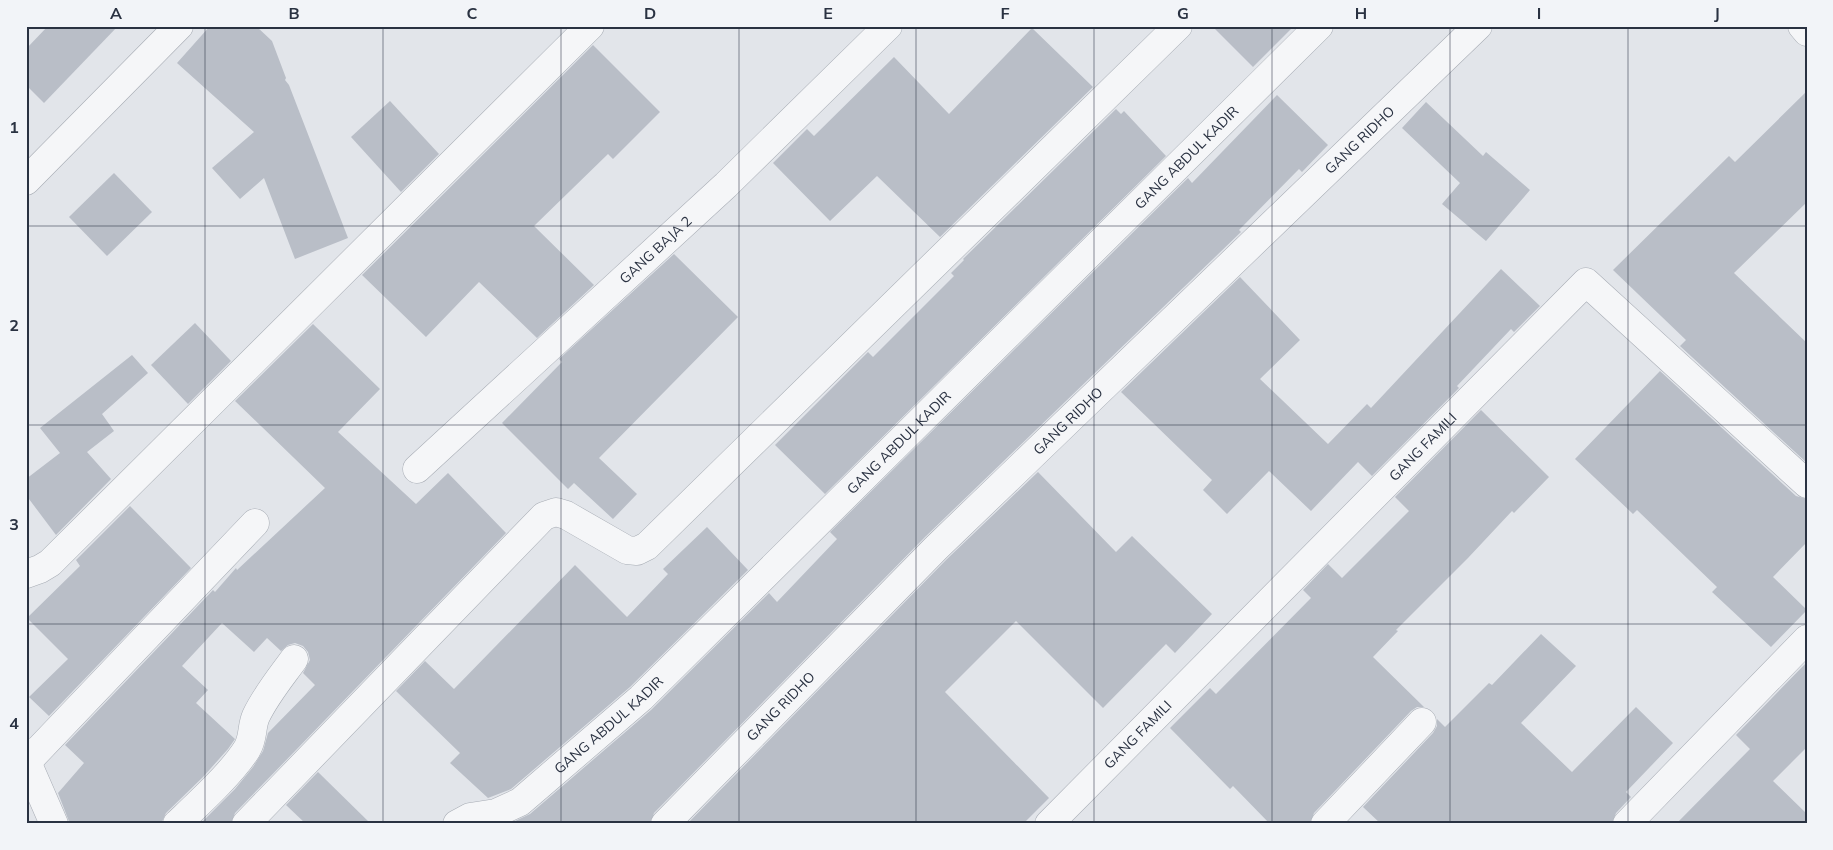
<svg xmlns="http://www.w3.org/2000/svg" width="1833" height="850" font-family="Mulish,sans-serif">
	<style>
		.building { fill: #b9bec7 }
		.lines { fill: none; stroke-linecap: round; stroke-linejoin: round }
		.minor-casing { stroke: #a7acb4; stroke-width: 29 }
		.minor { stroke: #f5f6f8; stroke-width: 28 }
		.grid { fill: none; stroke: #2a3242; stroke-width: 1; stroke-opacity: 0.55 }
		.labels { text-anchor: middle; stroke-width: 5; stroke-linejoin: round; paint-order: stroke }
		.street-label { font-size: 14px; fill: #2a3242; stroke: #f2f4f8 }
		.neatline { fill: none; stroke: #2a3242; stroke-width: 2 }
		.grid-label { font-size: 16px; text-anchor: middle; font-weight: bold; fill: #2a3242 }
	</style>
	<rect width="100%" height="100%" fill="#e2e5ea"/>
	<g class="building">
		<path d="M48 26H118L44 103 26 85V49Z"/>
		<path d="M210 26H256L272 41 286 78 285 80 289 85 348 238 295 259 264 178 240 199 212 168 254 132 177 63Z"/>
		<path d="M1212 26H1294L1253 67Z"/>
		<path d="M1032 28 1093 87 940 237 877 176 830 221 773 163 807 129 814 136 894 57 949 114Z"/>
		<path d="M593 45 660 112 613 159 608 154 534 226 594 285 537 338 479 282 426 337 362 275Z"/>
		<path d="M1807 91V202L1734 273 1807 343V463L1680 346 1686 340 1613 270 1729 156 1735 162Z"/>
		<path d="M1277 95 1328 145 1302 172 1299 169 1239 230 1241 232 925 537 654 813 650 824H514L513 822 530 814 651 710 769 593 777 602 837 539 830 532 1188 178 1192 183Z"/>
		<path d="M390 101 439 154 401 192 351 137Z"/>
		<path d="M1426 102 1483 156 1486 152 1530 190 1486 241 1442 204 1460 183 1402 128Z"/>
		<path d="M1116 109 1121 114 1124 111 1166 156 825 494 775 445 868 352 873 357 954 276 951 273 964 260 963 259Z"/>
		<path d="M114 173 152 212 107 256 69 217Z"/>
		<path d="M674 254 738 317 599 458 637 494 613 519 574 483 568 489 502 423 562 362 559 359Z"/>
		<path d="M1501 269 1540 306 1514 332 1511 329 1457 386 1459 388 1372 476 1358 462 1311 511 1269 471 1227 514 1203 490 1212 480 1121 392 1240 277 1300 340 1260 379 1328 444 1367 404 1371 408Z"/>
		<path d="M195 323 231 361 188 404 151 365Z"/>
		<path d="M313 324 380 389 338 432 416 504 448 473 506 533 235 813 231 824H200L235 789 253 767 263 751 268 733 315 685 303 673 310 660 308 652 303 646 295 643 288 645 281 651 267 638 254 652 222 623 182 666 208 690 196 703 235 739 228 749 203 777 166 813 161 824H70L58 793 84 763 65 745 213 590 215 592 236 568 237 570 325 488 235 401Z"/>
		<path d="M132 355 148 373 102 414 114 431 87 452 111 479 56 535 26 495V479L60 453 40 428Z"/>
		<path d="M1660 371 1796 496 1807 499V542L1773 577 1807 610 1771 647 1712 592 1717 587 1637 510 1633 514 1575 459Z"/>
		<path d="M1481 410 1549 477 1514 513 1512 511 1468 558 1396 630 1398 631 1373 657 1424 707H1417L1411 711 1314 813 1310 824H1270L1233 786 1230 789 1170 728 1210 688 1216 694 1311 598 1303 590 1328 564 1342 578 1409 511 1395 497Z"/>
		<path d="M1038 472 1116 552 1132 536 1212 614 1175 653 1166 644 1103 708 1016 621 945 692 1049 798 1023 824H687L947 559Z"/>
		<path d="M130 506 191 568 49 716 29 697 68 659 27 618 80 566 76 560Z"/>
		<path d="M707 527 748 570 630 687 511 789 488 798 450 763 460 753 396 691 425 661 454 689 575 565 627 617 668 574 663 569Z"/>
		<path d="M1541 634 1576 666 1521 723 1572 772 1636 707 1673 743 1626 792 1631 797 1616 813 1612 824H1381L1363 807 1433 733 1437 726V719L1445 727 1489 683 1492 685Z"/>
		<path d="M1807 662V747L1773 781 1807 814V824H1676L1750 749 1736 735Z"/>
		<path d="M318 772 371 824H306L286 805Z"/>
	</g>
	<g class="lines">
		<g class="minor-casing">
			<g id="minor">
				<path d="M1802 26 1807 32"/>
				<path d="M26 181 179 26"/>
				<path id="s1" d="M417 469 726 185 888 26"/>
				<path d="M26 574 40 569 50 563 590 26"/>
				<path d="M26 752 27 762 54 824"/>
				<path d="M27 762 255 523"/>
				<path d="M177 824C198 804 232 773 247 749 254 737 251 727 256 716 266 695 281 677 294 659"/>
				<path d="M246 824 544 516 556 512 566 515 627 550 637 551 647 546 1178 26"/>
				<path id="s2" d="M457 824 470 817 496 813 520 802 641 698 1319 26"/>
				<path id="s3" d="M665 824 936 548 1478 26"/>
				<path id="s4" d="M1049 824 1586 282 1807 484"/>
				<path d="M1325 824 1422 722"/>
				<path d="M1627 824 1807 639"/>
			</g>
		</g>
		<use href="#minor" class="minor"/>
	</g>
	<path class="grid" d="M205 26V824M383 26V824M561 26V824M739 26V824M916 26V824M1094 26V824M1272 26V824M1450 26V824M1628 26V824M26 226H1807M26 425H1807M26 624H1807"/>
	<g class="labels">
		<g class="street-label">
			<text dy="5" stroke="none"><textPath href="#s3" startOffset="975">GANG RIDHO</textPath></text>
			<text dy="5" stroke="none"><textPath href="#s2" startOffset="995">GANG ABDUL KADIR</textPath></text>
			<text dy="5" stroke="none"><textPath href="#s1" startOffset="324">GANG BAJA 2</textPath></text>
			<text dy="5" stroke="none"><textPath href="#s3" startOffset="570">GANG RIDHO</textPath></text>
			<text dy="5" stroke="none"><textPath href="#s2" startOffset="590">GANG ABDUL KADIR</textPath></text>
			<text dy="5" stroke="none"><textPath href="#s4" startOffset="531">GANG FAMILI</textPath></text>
			<text dy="5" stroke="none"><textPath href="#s3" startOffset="165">GANG RIDHO</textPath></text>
			<text dy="5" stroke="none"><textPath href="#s2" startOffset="185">GANG ABDUL KADIR</textPath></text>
			<text dy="5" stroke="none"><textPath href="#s4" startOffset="126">GANG FAMILI</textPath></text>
		</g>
	</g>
	<rect width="1833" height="850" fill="none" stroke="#f2f4f8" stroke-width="55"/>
	<rect x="28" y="28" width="1778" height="794" class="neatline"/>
	<g class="grid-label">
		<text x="116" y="19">A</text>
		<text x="294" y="19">B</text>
		<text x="472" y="19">C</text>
		<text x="650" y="19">D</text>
		<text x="828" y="19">E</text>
		<text x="1005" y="19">F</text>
		<text x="1183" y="19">G</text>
		<text x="1361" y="19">H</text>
		<text x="1539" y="19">I</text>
		<text x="1717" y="19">J</text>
		<text x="14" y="133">1</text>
		<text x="14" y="331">2</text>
		<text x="14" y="530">3</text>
		<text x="14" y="729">4</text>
	</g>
</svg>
